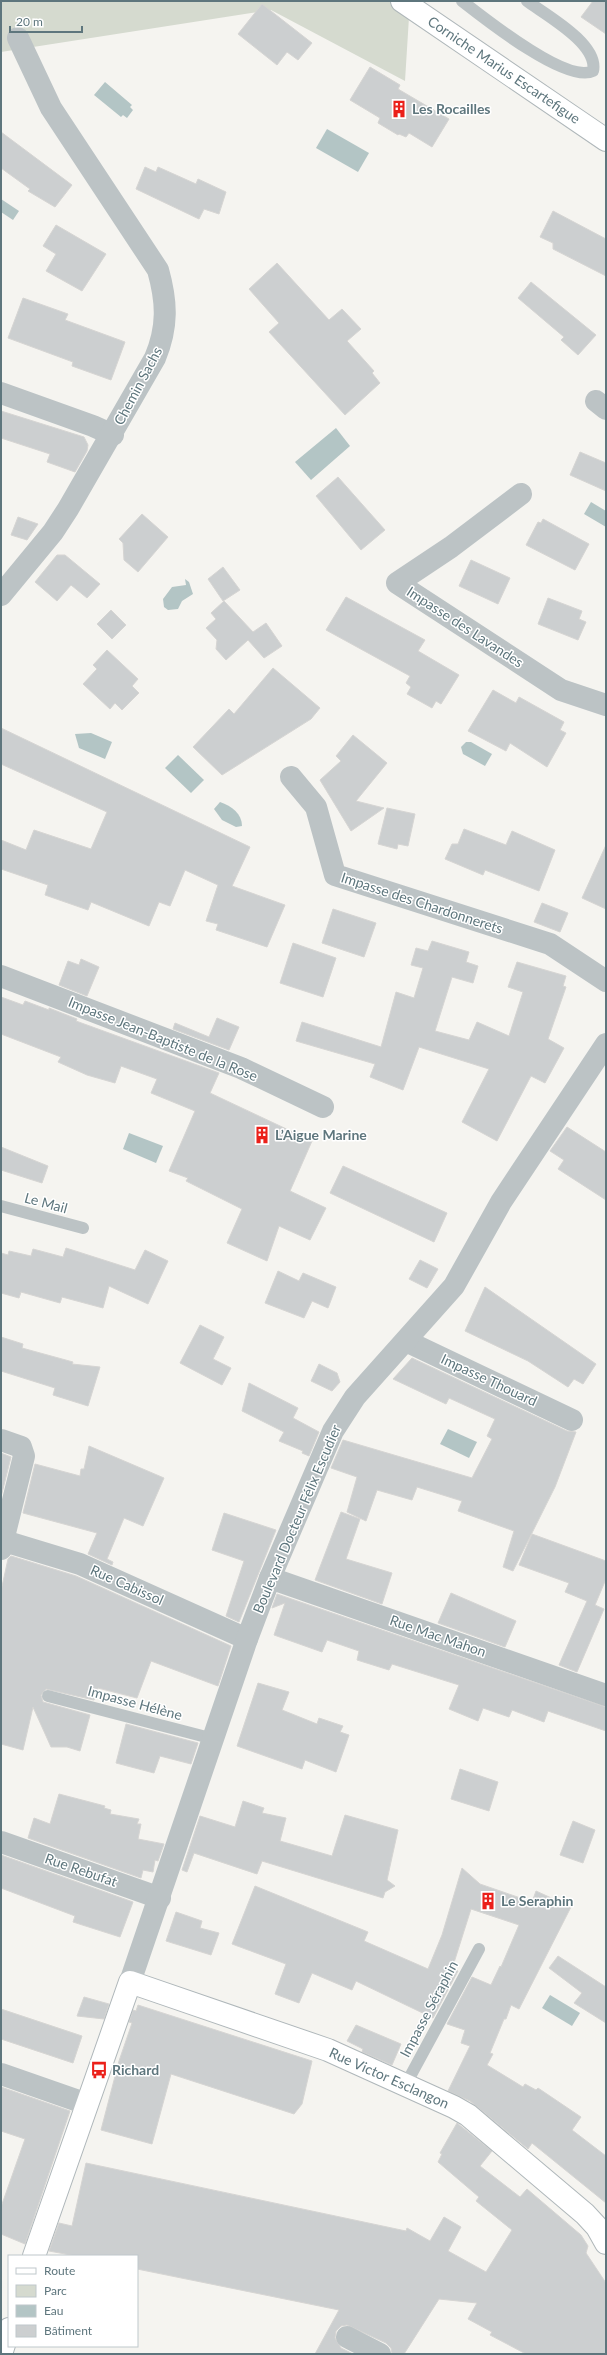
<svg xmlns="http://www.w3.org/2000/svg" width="607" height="2355" font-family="Lato,sans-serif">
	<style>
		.green { fill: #d5dacf }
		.water { fill: #b3c5c5 }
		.building { fill: #cccfd0; stroke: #d6d5d3 }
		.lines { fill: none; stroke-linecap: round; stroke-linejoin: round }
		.secondary-casing { stroke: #afb7ba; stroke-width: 24 }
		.service { stroke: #bcc3c5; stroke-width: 12 }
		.minor { stroke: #bcc3c5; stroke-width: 22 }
		.secondary { stroke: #fff; stroke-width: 22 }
		.labels { text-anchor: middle; stroke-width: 3; stroke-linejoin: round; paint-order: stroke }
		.street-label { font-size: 14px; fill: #5e767d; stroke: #fff }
		.poi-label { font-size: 14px; font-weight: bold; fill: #5e767d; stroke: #fff; text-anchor: start }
	</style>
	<rect width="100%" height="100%" fill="#f5f4f0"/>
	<path class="green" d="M1 1H410L405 81 271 10 1 52Z"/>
	<g class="water">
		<path d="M105 82 132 105 130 107 133 110 127 118 123 115 121 117 94 95Z"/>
		<path d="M327 129 369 153 358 172 316 148Z"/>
		<path d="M1 199 19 211 13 220 1 212Z"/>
		<path d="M336 428 350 446 311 480 295 462Z"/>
		<path d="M591 502 606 511V527L584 514Z"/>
		<path d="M185 579 189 582 193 594 182 601 178 609 168 610 164 607 163 599 172 587 186 585Z"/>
		<path d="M91 733 112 742 105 759 79 748 75 734Z"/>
		<path d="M466 742H471L492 754 485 766 463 754 461 747Z"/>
		<path d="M178 755 204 780 191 793 165 768Z"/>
		<path d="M220 802C232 806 242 814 242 826L236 827 222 820 214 809Z"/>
		<path d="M129 1133 163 1146 156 1163 123 1149Z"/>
		<path d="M448 1429 477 1442 469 1458 440 1444Z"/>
		<path d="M550 1995 580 2013 572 2026 542 2008Z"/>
	</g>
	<g class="building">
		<path d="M593 1H606V34L581 17Z"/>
		<path d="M262 4 312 43 298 60 287 52 277 65 238 34Z"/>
		<path d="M370 67 400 85 398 89 449 119 432 147 409 133 406 137 399 134 398 135 378 123 380 118 350 100Z"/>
		<path d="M1 132 72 185 55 207 28 191 30 189 1 168Z"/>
		<path d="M145 167 156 172 158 167 196 184 198 179 226 192 219 214 204 209 199 219 136 189Z"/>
		<path d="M553 211 606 239V276L553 249V243L540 237Z"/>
		<path d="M56 225 106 254 82 291 46 271 56 254 43 246Z"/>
		<path d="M277 263 329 320 342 309 361 329 347 341 374 371 372 373 380 383 345 415 269 332 279 323 249 289Z"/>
		<path d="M531 282 596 335 578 355 561 340 564 337 518 298Z"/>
		<path d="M23 298 68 314 65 320 125 342 111 380 72 366 73 362 8 338Z"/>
		<path d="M1 411 84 437 88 445 87 451 75 472 47 462 50 454 1 438Z"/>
		<path d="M580 452 606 463V491L570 475Z"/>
		<path d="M338 477 385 530 361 550 316 496Z"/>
		<path d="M142 514 168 537 138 572 124 560 123 543 119 539Z"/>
		<path d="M18 517 38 524 27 540 11 535Z"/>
		<path d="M543 519 589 544 575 570 526 545 538 522 541 523Z"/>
		<path d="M57 555H65L100 584 87 598 71 585 57 601 35 582Z"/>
		<path d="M471 560 510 578 498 604 459 586Z"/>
		<path d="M223 567 240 590 223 601 208 579Z"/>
		<path d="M346 597 425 640 418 651 459 675 441 704 436 701 432 708 407 694 411 687 406 683 410 676 326 630Z"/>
		<path d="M548 598 582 611 579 619 586 622 578 640 538 624Z"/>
		<path d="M224 601 253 632 266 623 282 646 264 658 248 640 226 660 216 649 217 640 206 628 216 619 211 613Z"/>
		<path d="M111 610 126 625 112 639 97 624Z"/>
		<path d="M107 650 138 679 132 686 139 693 122 710 115 703 110 709 83 684 97 669 93 665Z"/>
		<path d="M273 668 320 708 311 719 222 775 193 747 229 709 234 714Z"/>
		<path d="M493 690 516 703 519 697 564 722 560 730 566 733 547 767 510 743 506 751 468 731Z"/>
		<path d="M1 728 250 847 232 886 285 905 267 947 216 930 218 924 206 921 218 885 185 870 170 906 159 902 149 926 91 902 88 910 45 895 48 885 1 869V840L26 850 34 830 91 849 107 812 1 764Z"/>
		<path d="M353 735 387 763 356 801 384 808 351 831 320 780 341 761 336 756Z"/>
		<path d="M387 808 415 814 408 846 398 844 397 849 378 844Z"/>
		<path d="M464 829 506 845 512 831 555 850 539 891 485 870 483 875 445 859 452 844H458Z"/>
		<path d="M606 845V909L582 898Z"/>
		<path d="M542 903 568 913 560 932 534 922Z"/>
		<path d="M333 909 376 923 364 957 322 943Z"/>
		<path d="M432 941 469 952 466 962 478 966 473 983 452 977 435 1031 469 1040 477 1022 509 1036 523 992 508 987 517 962 566 976 563 986 566 987 548 1039 564 1048 545 1083 531 1076 497 1141 462 1122 489 1069 419 1047 403 1090 370 1077 375 1064 296 1041 302 1022 381 1047 396 992 414 998 423 968 411 965 416 948 428 951Z"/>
		<path d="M293 943 336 958 323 997 280 983Z"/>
		<path d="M81 959 99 967 87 996 59 985 68 961 79 965Z"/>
		<path d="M1 997 23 1005 25 1001 49 1010V1008L77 1019 76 1021 219 1073 210 1093 312 1141 290 1191 326 1208 310 1240 279 1226 267 1261 227 1243 242 1209 186 1181 188 1178 169 1171 195 1111 151 1093 157 1079 121 1066 115 1083 87 1075 58 1062 61 1057 1 1034Z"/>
		<path d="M217 1018 239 1027 229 1050 173 1029 175 1023 209 1037Z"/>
		<path d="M567 1127 606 1152V1200L558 1169 564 1160 550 1151Z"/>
		<path d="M1 1147 48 1166 42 1183 1 1170Z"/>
		<path d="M343 1166 447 1213 434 1242 330 1193Z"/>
		<path d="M66 1248 135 1270 145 1250 168 1261 148 1304 109 1286 103 1308 62 1297 60 1303 21 1292 19 1298 1 1293V1253L8 1255 9 1251 31 1256 33 1249 63 1257Z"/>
		<path d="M420 1260 438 1269 427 1288 409 1279Z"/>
		<path d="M278 1271 299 1281 303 1273 336 1287 328 1308 312 1301 304 1318 265 1303Z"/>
		<path d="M485 1287 596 1364 583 1384 574 1379 568 1387 528 1361 465 1331Z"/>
		<path d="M200 1325 224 1337 213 1359 231 1368 222 1385 180 1363Z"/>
		<path d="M1 1337 23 1344 22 1348 73 1362 72 1364 100 1367 88 1406 53 1395 55 1388 1 1371Z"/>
		<path d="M412 1358 567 1431 576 1432 555 1487 513 1571 503 1567 514 1531 458 1511 462 1501 417 1487 412 1500 377 1490 366 1521 347 1512 357 1477 331 1468 343 1440 472 1478 492 1439 487 1436 495 1419 449 1398 446 1404 393 1379Z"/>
		<path d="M319 1364 337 1373 340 1382 332 1391 311 1381Z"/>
		<path d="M249 1383 298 1408 293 1418 319 1432 309 1456 302 1453 303 1451 279 1441 284 1432 242 1411Z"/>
		<path d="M89 1446 164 1478 143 1526 124 1518 107 1559 113 1562 112 1565 88 1554 97 1533 23 1513 35 1464 80 1476 81 1469H84Z"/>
		<path d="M1 1453 11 1457 1 1497Z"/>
		<path d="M341 1512 360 1519 346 1559 392 1573 382 1604 315 1580Z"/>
		<path d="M224 1513 276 1530 239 1622 226 1616 244 1561 212 1550Z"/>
		<path d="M532 1534 606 1561V1579L595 1605 604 1609 577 1672 559 1665 587 1601 565 1592 569 1583 519 1565Z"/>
		<path d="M11 1556 76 1576 231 1646 218 1686 151 1661 137 1698 98 1688 94 1700 46 1689 41 1695 43 1702 90 1715 80 1751 67 1747H51L33 1707 23 1750 1 1744V1591L8 1559Z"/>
		<path d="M451 1593 516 1621 505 1647 438 1623Z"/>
		<path d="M277 1594 606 1707V1731L548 1711 544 1722 512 1710 509 1717 483 1708 478 1721 449 1709 459 1685 392 1664 389 1670 357 1660 359 1651 327 1640 322 1652 274 1635 285 1603 272 1608Z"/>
		<path d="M258 1683 289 1692 282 1710 317 1724 319 1718 343 1726 340 1732 349 1735 336 1772 305 1760 302 1769 237 1746Z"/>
		<path d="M126 1724 198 1743 191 1764 160 1756 154 1773 116 1763Z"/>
		<path d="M460 1769 498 1782 489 1811 451 1799Z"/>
		<path d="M59 1794 105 1806 104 1808 111 1810 110 1814 139 1819 137 1824H141L138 1839 164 1844 158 1861 155 1860 153 1872 143 1870 141 1878 28 1838 34 1818 50 1824Z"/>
		<path d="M243 1801 264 1808 262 1813 286 1818 280 1841 332 1856 345 1815 398 1830 387 1880 395 1886 385 1892 383 1898 262 1861 257 1874 194 1853 187 1872 182 1870 200 1816 235 1827Z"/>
		<path d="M573 1821 595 1830 583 1863 560 1855Z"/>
		<path d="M1 1855 133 1902 120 1937 73 1922 75 1916 1 1888Z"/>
		<path d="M462 1868 480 1884 532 1902 536 1891 571 1907 519 2009 511 2005 506 2019H504L490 2053 493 2054 487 2065 523 2087 525 2084 536 2090 538 2088 581 2117 572 2130 606 2156V2203L532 2143 528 2149 470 2101 448 2091 470 2046 461 2043 465 2030 447 2024 472 1977 491 1985 500 1966 501 1967 519 1925 471 1909 452 1969 458 1971 433 2018 356 1981 352 1990 312 1973 299 2003 275 1994 286 1964 232 1944 255 1886 368 1932 364 1941 428 1969 442 1935Z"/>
		<path d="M176 1912 202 1921 200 1928 219 1933 211 1955 166 1941Z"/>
		<path d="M558 1956 606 1987V2023L574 2003 582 1993 549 1968Z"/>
		<path d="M84 1997 109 2004 104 2019 77 2016Z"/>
		<path d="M138 2005 312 2061 302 2104 294 2114 171 2074 152 2144 101 2130 119 2061 132 2023 129 2022 133 2010 136 2011Z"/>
		<path d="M1 2009 82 2036 73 2063 1 2039Z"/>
		<path d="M356 2025 401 2044 392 2065 362 2052 363 2049 347 2041Z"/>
		<path d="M1 2087 70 2111 25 2244 1 2234V2207L25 2139 1 2131Z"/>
		<path d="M457 2123 492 2151 480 2166 520 2197 527 2189 581 2235 588 2246 586 2253 606 2283V2354H526L490 2335 492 2332 468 2319 477 2303 439 2299 404 2354H392L391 2348 386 2343 347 2325 341 2326 336 2331 335 2338 341 2348 353 2354H315L339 2310 137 2269V2256H76L49 2251 59 2223 72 2226 86 2163 406 2231 407 2228 430 2241 444 2217 461 2227 448 2251 486 2272 512 2230 476 2201 479 2197 438 2162 442 2154 440 2153Z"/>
	</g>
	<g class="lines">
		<g class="secondary-casing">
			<g id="secondary">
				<path d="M402 1 606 140"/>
				<path d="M34 2256 130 1982 328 2050 454 2107 468 2115 585 2214 597 2227 606 2243"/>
				<path d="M1 2354 9 2329"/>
			</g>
		</g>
		<g class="service">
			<path d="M462 1C485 19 567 84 593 71 599 44 546 15 527 1"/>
			<path d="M1 1206 83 1228"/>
			<path d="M48 1696 214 1739"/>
			<path d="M406 2084 479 1949"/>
		</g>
		<g class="minor">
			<path d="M1 393 93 426 113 435"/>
			<path d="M596 401 606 409"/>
			<path d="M521 494 451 547 397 583 561 690 606 705"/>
			<path d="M1 595 53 532 68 509 155 358C168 327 167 302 158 270L51 108 18 38"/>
			<path d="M291 777 316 807 335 875 550 944 606 981"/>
			<path d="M1 976 241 1068 323 1107"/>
			<path d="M406 1341 572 1420"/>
			<path d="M1 1440 21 1447 24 1456 1 1549"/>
			<path d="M1 1540 80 1564 247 1639"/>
			<path d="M270 1578 606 1695"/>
			<path d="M1 1842 160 1898"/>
			<path d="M130 1982 247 1639 270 1578 333 1431 355 1397 454 1286 501 1202 606 1044"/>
			<path d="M1 2074 87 2104"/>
			<path d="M347 2337 380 2354"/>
		</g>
		<use href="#secondary" class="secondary"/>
	</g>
	<defs>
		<g id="building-bare" transform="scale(1.38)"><path d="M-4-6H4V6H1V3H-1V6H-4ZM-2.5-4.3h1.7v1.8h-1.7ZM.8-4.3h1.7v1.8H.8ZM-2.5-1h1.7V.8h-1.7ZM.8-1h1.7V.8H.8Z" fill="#eb201a" stroke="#fff" stroke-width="2.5" paint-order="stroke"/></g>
		<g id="bus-bare" transform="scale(1.38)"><path d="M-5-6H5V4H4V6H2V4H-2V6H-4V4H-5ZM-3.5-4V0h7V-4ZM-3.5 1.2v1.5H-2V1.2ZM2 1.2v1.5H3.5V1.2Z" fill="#eb201a" stroke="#fff" stroke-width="2.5" paint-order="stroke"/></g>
	</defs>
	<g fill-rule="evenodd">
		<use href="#building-bare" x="399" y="109"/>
		<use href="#building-bare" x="262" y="1135"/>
		<use href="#building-bare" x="488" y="1901"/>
		<use href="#bus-bare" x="99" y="2070"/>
	</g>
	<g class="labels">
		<g class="street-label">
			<text transform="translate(504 70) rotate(34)" y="5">Corniche Marius Escartefigue</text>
			<text transform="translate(138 386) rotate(-62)" y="5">Chemin Sachs</text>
			<text transform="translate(465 627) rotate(33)" y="5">Impasse des Lavandes</text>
			<text transform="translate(422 903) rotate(18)" y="5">Impasse des Chardonnerets</text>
			<text transform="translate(163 1039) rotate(22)" y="5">Impasse Jean-Baptiste de la Rose</text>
			<text transform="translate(46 1203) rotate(15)" y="5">Le Mail</text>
			<text transform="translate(489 1380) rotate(25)" y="5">Impasse Thouard</text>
			<text transform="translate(297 1519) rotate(-67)" y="5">Boulevard Docteur Félix Escudier</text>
			<text transform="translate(127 1585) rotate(24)" y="5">Rue Cabissol</text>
			<text transform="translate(438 1636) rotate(19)" y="5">Rue Mac Mahon</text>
			<text transform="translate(135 1703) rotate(15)" y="5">Impasse Hélène</text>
			<text transform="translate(81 1870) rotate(19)" y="5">Rue Rebufat</text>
			<text transform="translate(429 2009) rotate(-62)" y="5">Impasse Séraphin</text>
			<text transform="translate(389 2078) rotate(24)" y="5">Rue Victor Esclangon</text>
		</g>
		<g class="poi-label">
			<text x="412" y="114">Les Rocailles</text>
			<text x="275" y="1140">L’Aigue Marine</text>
			<text x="501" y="1906">Le Seraphin</text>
			<text x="112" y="2075">Richard</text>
		</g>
	</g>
	<rect width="607" height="2355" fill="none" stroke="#5e767d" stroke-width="4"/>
	<rect x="8" y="2255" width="130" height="92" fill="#ffffff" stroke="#bfc8cb"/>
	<rect x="16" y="2268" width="20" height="6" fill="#ffffff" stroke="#bfc8cb"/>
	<text x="44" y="2275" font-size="12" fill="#5e767d">Route</text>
	<rect x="16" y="2285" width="20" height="12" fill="#d5dacf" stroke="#bfc8cb"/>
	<text x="44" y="2295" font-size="12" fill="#5e767d">Parc</text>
	<rect x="16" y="2305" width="20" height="12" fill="#b3c5c5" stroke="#bfc8cb"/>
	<text x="44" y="2315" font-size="12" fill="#5e767d">Eau</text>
	<rect x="16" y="2325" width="20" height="12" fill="#cccfd0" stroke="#bfc8cb"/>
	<text x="44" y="2335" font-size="12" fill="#5e767d">Bâtiment</text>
	<path d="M10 26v6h72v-6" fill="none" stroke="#5e767d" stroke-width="2"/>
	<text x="16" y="26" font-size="12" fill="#5e767d" stroke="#ffffff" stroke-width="3" paint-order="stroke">20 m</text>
</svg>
